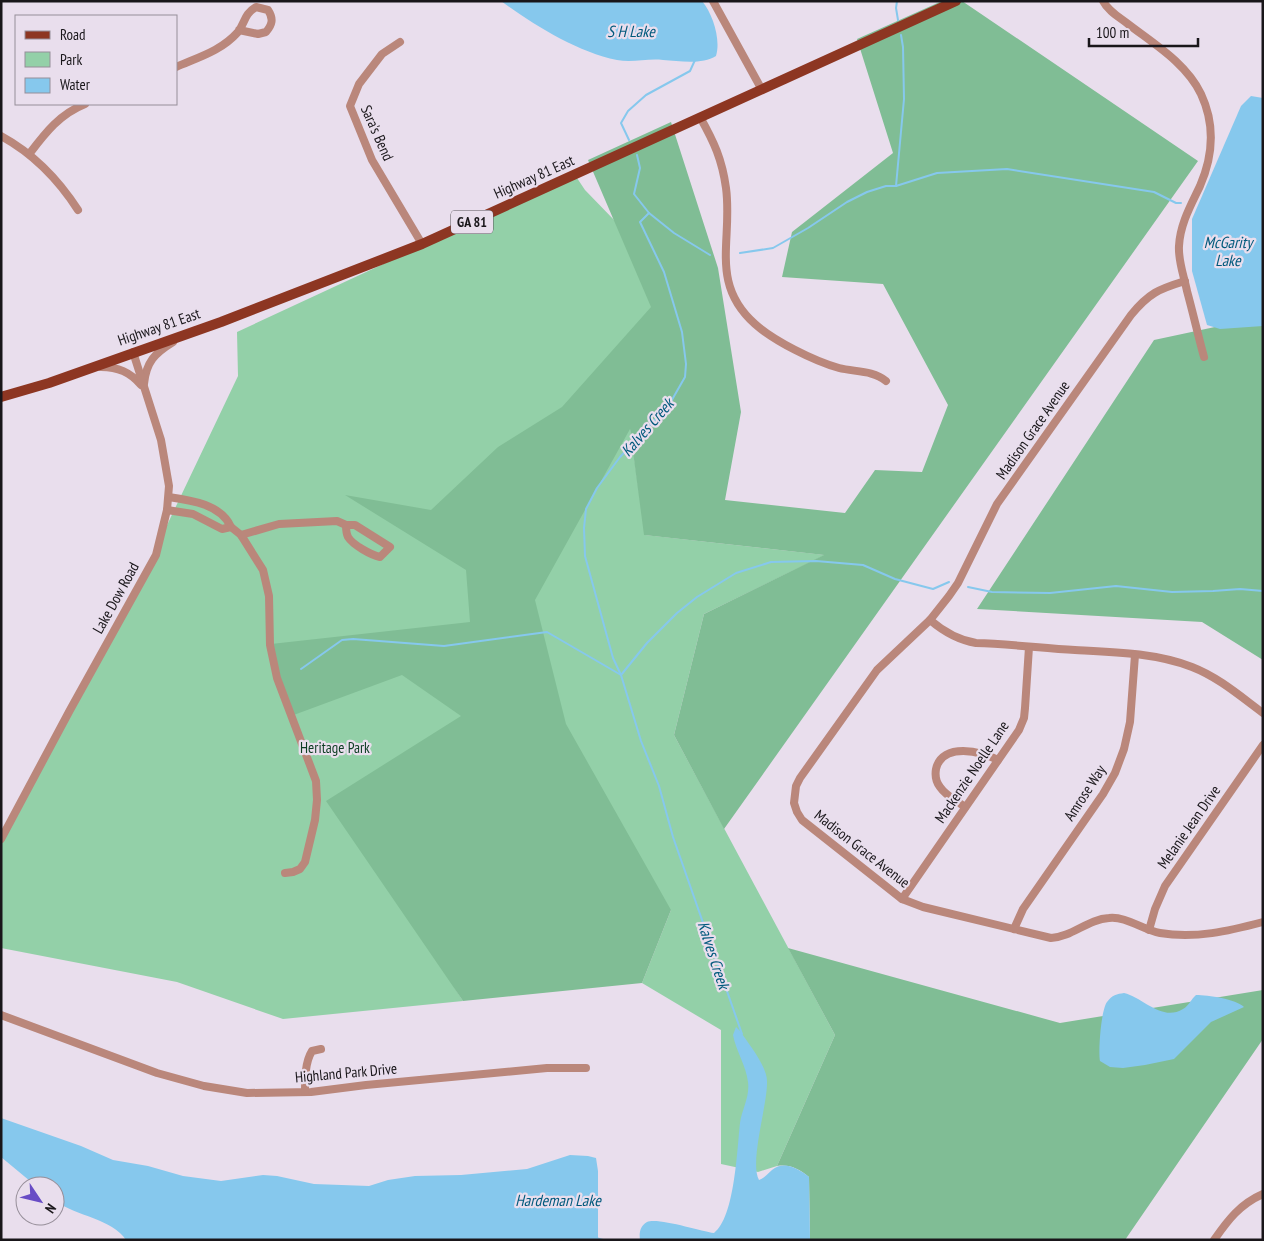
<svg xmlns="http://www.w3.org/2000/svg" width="1264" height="1241" font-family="'PT Sans Narrow',sans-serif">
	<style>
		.green { fill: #93d0a8 }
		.forest { fill: #80bd95 }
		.water { fill: #86c8ed }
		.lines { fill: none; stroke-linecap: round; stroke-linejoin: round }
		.stream { stroke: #86c8ed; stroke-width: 2 }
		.minor { stroke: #ba877b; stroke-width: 8 }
		.major { stroke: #8d3622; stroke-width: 10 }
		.labels { text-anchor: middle; stroke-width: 4.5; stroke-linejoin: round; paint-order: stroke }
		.shield { fill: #e9deed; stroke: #575259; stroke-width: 1 }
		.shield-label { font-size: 14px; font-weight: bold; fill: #19161a }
		.street-label { font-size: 15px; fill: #19161a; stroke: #e9deed }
		.park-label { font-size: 15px; fill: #0d3d23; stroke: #e9deed }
		.water-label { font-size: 16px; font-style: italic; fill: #00597c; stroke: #e9deed }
	</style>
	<rect width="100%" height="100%" fill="#e9deed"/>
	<path class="green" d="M575 175 585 190 713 322 630 428 565 545 630 428 645 535 825 555 704 614 674 735 835 1035 777 1166 758 1172 721 1164V1030L642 983 671 910 454 987 463 1001 283 1019 177 982 1 948V835L119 626 238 376 237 332Z"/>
	<g class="forest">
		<path d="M942 1H962L1198 161 724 829 674 735 704 614 824 555 644 535 630 429 535 600 566 724 671 910 642 983 463 1001 326 801 461 716 402 675 291 716 271 644 470 622 466 570 345 495 431 510 498 447 562 407 651 307 588 160 671 122 718 268 741 412 725 500 845 513 875 470 922 472 948 405 883 284 782 277 792 232 893 153 857 39Z"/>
		<path d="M1243 321 1263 324V660L1202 622 977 609 1154 340Z"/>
		<path d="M788 948 1060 1023 1263 990V1039L1125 1240H810L809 1177C799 1169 790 1164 777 1166L835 1035Z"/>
	</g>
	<g class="water">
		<path d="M501 1H702C713 14 721 40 716 56 702 65 679 61 663 60 648 58 633 63 617 60 577 52 534 25 501 1Z"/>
		<path d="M1251 96 1263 98V326L1220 329 1207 325 1192 271V219L1241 106Z"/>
		<path d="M1124 993C1144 998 1162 1022 1183 1009 1189 1006 1191 999 1196 995 1208 995 1236 999 1244 1007L1211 1022 1174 1059 1145 1065 1123 1068 1110 1067 1100 1061C1098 1052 1101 1010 1107 1002 1112 995 1117 994 1124 993Z"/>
		<path d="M736 1027 740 1031C748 1043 767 1066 767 1081 768 1104 749 1162 759 1180 765 1178 767 1174 772 1170 784 1160 799 1169 809 1177L810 1240H640C639 1233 640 1226 647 1222 657 1217 700 1231 714 1233 735 1217 737 1149 740 1123 742 1109 750 1097 748 1082 746 1065 736 1051 733 1035Z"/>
		<path d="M1 1118 81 1146 113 1160 148 1166 183 1176 221 1181 263 1175 277 1176 314 1184 369 1186 388 1180 415 1176 461 1175 527 1169 570 1155 588 1156 596 1158 598 1171V1240H126C113 1219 76 1216 55 1201V1186H36L1 1157Z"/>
	</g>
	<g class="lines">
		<g class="stream">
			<path d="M897 1 896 8 898 20"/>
			<path d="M629 140 621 123 628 111 646 95 690 71 695 60"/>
			<path d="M637 155 640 168 634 194 649 213 674 233 710 255"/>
			<path d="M896 186 904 99 903 47 901 35"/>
			<path d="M649 213 640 222 664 272 682 332 686 364 685 377 669 405 620 457 597 488 586 509 584 528 585 556 613 658 621 675 641 741 659 786 673 837 742 1034"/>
			<path d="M740 253 773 248 808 228 847 202 867 192 886 186H896L937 173 1007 169 1154 192 1176 203H1181"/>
			<path d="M968 587 992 592 1050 593 1116 586 1172 592 1213 591 1240 589 1263 591"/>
			<path d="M301 669 342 640 353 639 444 646 547 632 621 675"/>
			<path d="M621 675 647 643 677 613 697 597 736 573 771 562 816 561 863 565 895 579 933 589 949 582"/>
			<path d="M596 1238 603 1240"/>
		</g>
		<g class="minor">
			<path d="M713 1 762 90"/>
			<path d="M1103 1C1108 11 1119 17 1128 24 1154 44 1186 63 1201 94 1215 124 1213 156 1200 186 1191 205 1180 224 1179 246 1178 261 1184 276 1187 291 1193 313 1198 335 1204 357"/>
			<path d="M400 42 382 54 359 84 350 106 372 160 422 244"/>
			<path d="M176 67C199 57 221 51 238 32 245 23 244 14 256 7L268 10C274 19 272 25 266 32L258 34 239 30"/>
			<path d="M700 117C714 142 722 159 726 188 733 240 709 283 755 324 774 341 814 361 839 368 854 372 873 370 886 381"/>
			<path d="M1 136C34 154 58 179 78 210"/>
			<path d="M30 153C46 132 60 114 85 104"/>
			<path d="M101 367C118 367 130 372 141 385"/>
			<path d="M144 384C146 362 155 353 173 342"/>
			<path d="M167 510 193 514 222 529 231 527C221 504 190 500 169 497"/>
			<path d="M231 527 241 535 263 570 269 596 270 645 277 678 316 781 317 800 315 820 305 862 300 869 293 872 285 873"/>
			<path d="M241 535 279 524 337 521 346 525H355L390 547 380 557C371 555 353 545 348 537 346 533 346 529 346 525"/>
			<path d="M930 620 949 596 958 583 997 504 1131 315C1149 293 1159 289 1185 281"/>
			<path d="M1263 713C1240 696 1218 677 1192 667 1156 653 1114 652 1075 650 1042 648 1009 644 976 643 958 640 944 632 930 620L877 670 800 778 796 786 794 803 797 812 802 820 902 899 923 907 1051 938C1072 937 1088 919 1109 918 1126 916 1143 930 1160 933 1195 939 1229 931 1263 922"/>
			<path d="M965 807C957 801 946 796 940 787 936 782 935 775 936 769 942 742 982 751 998 760"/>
			<path d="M1 839 70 710 156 555 167 510 169 486 161 440 133 352"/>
			<path d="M902 899 1019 730 1024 718 1025 708 1029 647"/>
			<path d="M1014 929 1023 909 1103 794 1115 773 1124 749 1130 722 1135 655"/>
			<path d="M1149 930 1155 909 1165 886 1263 745"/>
			<path d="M1 1015 157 1073 204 1086 247 1093 311 1092 366 1085 547 1068H586"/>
			<path d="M305 1092C305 1079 305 1062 312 1051L321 1049"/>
			<path d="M1214 1240C1228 1220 1240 1204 1263 1194"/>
		</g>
		<path class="major" d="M1 397 49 383 221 322 422 244 956 1"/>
	</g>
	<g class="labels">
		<rect class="shield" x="451" y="210.5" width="42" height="23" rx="4"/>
		<g class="shield-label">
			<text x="472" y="227">GA 81</text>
		</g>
		<g class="street-label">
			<text transform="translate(377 133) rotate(66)" y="5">Sara's Bend</text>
			<text transform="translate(534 177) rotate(-24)" y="5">Highway 81 East</text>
			<text transform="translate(159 327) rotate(-19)" y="5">Highway 81 East</text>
			<text transform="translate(1033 430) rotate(-55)" y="5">Madison Grace Avenue</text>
			<text transform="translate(116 598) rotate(-61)" y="5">Lake Dow Road</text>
			<text transform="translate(972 772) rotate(-56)" y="5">Mackenzie Noelle Lane</text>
			<text transform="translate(1085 793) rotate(-57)" y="5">Amrose Way</text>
			<text transform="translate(1189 827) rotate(-55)" y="5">Melanie Jean Drive</text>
			<text transform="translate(862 849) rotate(38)" y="5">Madison Grace Avenue</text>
			<text transform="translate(346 1073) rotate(-5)" y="5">Highland Park Drive</text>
		</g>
		<g class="park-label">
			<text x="335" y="753">Heritage Park</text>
		</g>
		<g class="water-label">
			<text x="631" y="37">S H Lake</text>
			<text x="1228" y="248">McGarity<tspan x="1228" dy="18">Lake</tspan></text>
			<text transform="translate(647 427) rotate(-49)" y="6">Kalves Creek</text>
			<text transform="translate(714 955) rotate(72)" y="6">Kalves Creek</text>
			<text x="558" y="1206">Hardeman Lake</text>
		</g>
	</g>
	<rect width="1264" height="1241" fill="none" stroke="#19161a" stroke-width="5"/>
	<rect x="15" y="15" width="162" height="90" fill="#e9deed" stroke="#968e99"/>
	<rect x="25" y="31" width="25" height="8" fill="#8d3622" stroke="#968e99"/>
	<text x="60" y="40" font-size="15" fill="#19161a">Road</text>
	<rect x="25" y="52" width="25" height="15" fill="#93d0a8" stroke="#968e99"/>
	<text x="60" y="65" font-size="15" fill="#19161a">Park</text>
	<rect x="25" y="78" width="25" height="15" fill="#86c8ed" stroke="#968e99"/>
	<text x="60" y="90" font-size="15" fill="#19161a">Water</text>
	<g transform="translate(40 1201) rotate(125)"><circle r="24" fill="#e9deed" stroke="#968e99"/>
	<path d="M0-4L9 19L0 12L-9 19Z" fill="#684cc5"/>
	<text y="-8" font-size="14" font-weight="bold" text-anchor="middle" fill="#19161a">N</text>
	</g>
	<path d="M1089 38v8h109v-8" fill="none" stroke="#19161a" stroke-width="2.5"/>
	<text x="1096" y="38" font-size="15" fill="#19161a" stroke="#e9deed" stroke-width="4" paint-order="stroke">100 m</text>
</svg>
